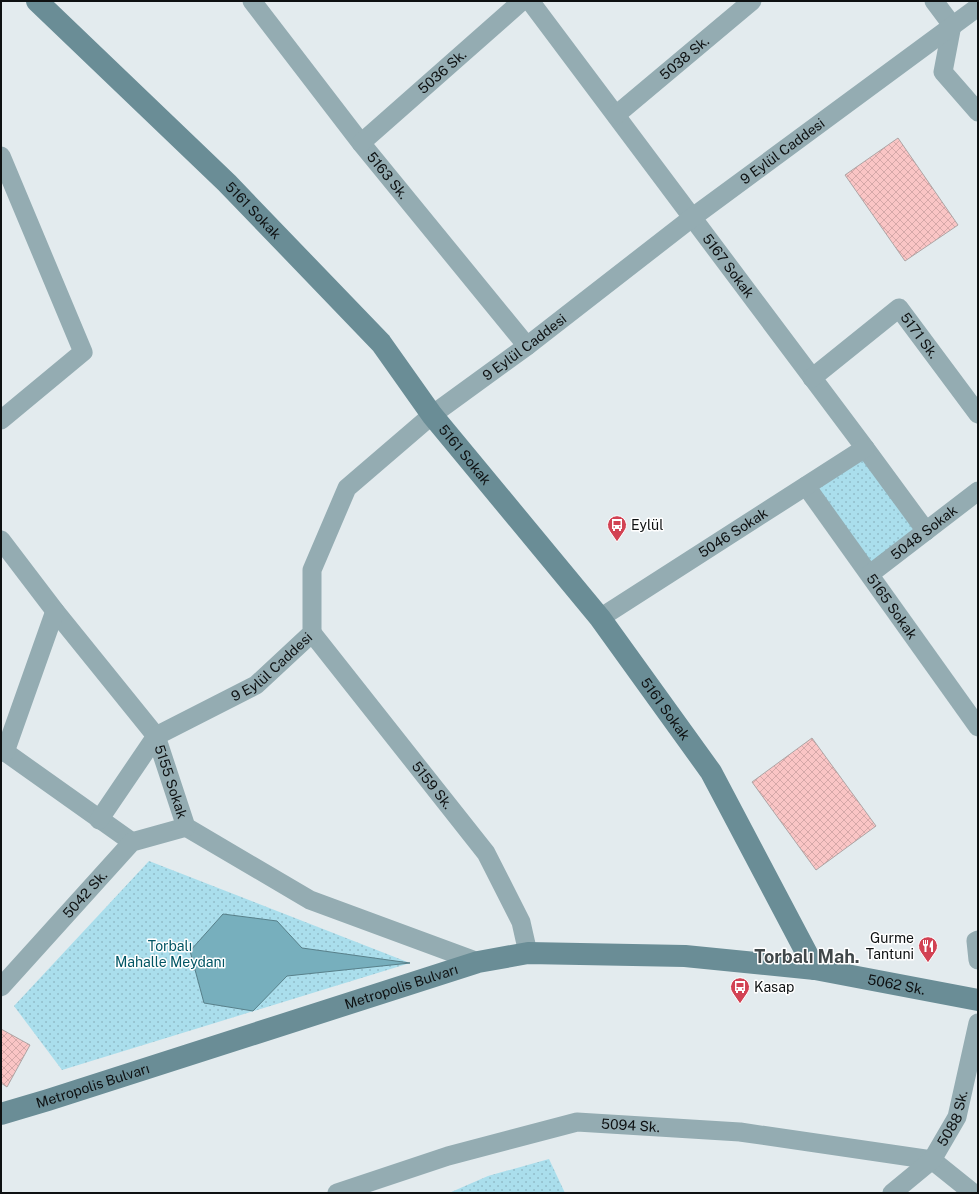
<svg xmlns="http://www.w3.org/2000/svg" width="979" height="1194" font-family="'Public Sans',sans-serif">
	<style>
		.park { fill: url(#park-dots) }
		.water { fill: #77afbd; stroke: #58808a }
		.building { fill: url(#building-cross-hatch); stroke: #aea5a5 }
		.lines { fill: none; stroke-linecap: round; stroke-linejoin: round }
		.street { stroke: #94acb2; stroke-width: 19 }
		.secondary { stroke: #6a8d96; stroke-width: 22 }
		.labels { text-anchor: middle; stroke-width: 3; stroke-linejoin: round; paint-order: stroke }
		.street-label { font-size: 14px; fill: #0e1112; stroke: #fff }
		.poi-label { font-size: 14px; fill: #0e1112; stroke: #fff; text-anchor: start }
		.park-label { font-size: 14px; fill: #025564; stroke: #fff }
		.district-label { font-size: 18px; font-weight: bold; fill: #404749; stroke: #fff }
	</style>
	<defs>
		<pattern id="park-dots" width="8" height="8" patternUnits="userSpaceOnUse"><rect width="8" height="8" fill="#aadeec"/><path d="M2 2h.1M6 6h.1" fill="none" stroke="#91bdc9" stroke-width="1.8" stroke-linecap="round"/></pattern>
		<pattern id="building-cross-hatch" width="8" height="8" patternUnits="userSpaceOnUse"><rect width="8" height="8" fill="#fac5c5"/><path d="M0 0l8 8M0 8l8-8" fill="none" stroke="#d5a8a8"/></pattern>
	</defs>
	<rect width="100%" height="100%" fill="#e3ebee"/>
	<g class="park">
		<path d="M865 448 926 531 870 574 806 486Z"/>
		<path d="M149 861 410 963 62 1070 14 1006Z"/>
		<path d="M549 1159 565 1193H449L488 1176Z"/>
	</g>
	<path class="water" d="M223 914 277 921 302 948 410 963 287 976 253 1011 204 1003 190 951Z"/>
	<g class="building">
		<path d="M898 138 958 225 905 261 845 175Z"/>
		<path d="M812 738 876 826 816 870 752 782Z"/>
		<path d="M1 1029 30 1045 7 1087 1 1083Z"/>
	</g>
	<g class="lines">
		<g class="street">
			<path id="s1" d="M252 1 361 143 527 346"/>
			<path id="s2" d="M530 1 865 448 926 531"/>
			<path d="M934 1 952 25 943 72 978 112"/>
			<path id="s3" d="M616 115 752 1"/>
			<path id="s4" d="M361 143 522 1"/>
			<path d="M1 156 83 352 1 420"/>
			<path id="s5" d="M812 378 899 308 978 414"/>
			<path id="s6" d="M806 486 978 727"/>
			<path id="s7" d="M1 540 55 611 156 736 186 827 310 900 478 962"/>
			<path id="s8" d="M870 574 978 491"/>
			<path id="s9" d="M600 618 865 448"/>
			<path id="s10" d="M312 633 486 853 521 922 528 953"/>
			<path d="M1 749 132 842"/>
			<path d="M1 752H5L55 611"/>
			<path id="s11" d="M99 820 156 736 256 685 312 633V570L347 488 432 415 527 346 693 217 978 7"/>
			<path d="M978 940 976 941 978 960"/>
			<path id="s12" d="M1 987 132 842 186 827"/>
			<path id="s13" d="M337 1193 448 1156 577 1122 740 1132 932 1160 973 1193"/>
			<path id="s14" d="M892 1193 932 1160 957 1117 978 1023"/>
		</g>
		<g class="secondary">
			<path id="s15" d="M37 1 227 183 381 343 432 415 600 618 711 772 815 969"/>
			<path id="s16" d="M1 1114 48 1100 478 962 528 953 685 956 815 969 978 1000"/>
		</g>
	</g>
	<defs>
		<g id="bus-pin" transform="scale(1)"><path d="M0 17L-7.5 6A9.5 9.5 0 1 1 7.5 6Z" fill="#d24253" stroke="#fff"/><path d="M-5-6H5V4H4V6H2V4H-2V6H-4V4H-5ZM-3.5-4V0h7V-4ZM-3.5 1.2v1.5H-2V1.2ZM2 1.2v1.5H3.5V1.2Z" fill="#fff"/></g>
		<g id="restaurant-pin" transform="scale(1)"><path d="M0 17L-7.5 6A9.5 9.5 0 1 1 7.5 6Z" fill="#d24253" stroke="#fff"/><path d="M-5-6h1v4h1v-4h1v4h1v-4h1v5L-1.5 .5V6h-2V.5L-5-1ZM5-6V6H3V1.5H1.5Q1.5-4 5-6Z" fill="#fff"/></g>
	</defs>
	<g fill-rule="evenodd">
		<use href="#bus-pin" x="617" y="525"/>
		<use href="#restaurant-pin" x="928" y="946"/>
		<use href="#bus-pin" x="740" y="987"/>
	</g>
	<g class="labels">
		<g class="street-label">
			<text dy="5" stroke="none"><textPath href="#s3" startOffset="89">5038 Sk.</textPath></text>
			<text dy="5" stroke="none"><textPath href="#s4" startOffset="108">5036 Sk.</textPath></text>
			<text dy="5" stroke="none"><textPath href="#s11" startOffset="993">9 Eylül Caddesi</textPath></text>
			<text dy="5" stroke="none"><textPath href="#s1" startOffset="221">5163 Sk.</textPath></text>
			<text dy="5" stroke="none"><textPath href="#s15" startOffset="301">5161 Sokak</textPath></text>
			<text dy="5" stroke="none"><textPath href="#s2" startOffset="331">5167 Sokak</textPath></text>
			<text dy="5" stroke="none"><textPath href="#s5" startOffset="146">5171 Sk.</textPath></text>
			<text dy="5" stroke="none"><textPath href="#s11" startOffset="669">9 Eylül Caddesi</textPath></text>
			<text dy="5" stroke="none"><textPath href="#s15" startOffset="625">5161 Sokak</textPath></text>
			<text dy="5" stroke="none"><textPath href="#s9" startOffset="158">5046 Sokak</textPath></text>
			<text dy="5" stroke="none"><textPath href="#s8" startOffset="68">5048 Sokak</textPath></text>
			<text dy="5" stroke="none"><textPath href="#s6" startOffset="148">5165 Sokak</textPath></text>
			<text dy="5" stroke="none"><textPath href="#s11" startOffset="237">9 Eylül Caddesi</textPath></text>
			<text dy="5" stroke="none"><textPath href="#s15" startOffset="949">5161 Sokak</textPath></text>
			<text dy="5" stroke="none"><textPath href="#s7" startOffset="298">5155 Sokak</textPath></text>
			<text dy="5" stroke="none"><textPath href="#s10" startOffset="194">5159 Sk.</textPath></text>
			<text dy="5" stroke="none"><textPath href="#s12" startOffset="125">5042 Sk.</textPath></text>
			<text dy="5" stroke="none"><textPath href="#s16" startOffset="922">5062 Sk.</textPath></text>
			<text dy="5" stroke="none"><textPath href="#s16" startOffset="420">Metropolis Bulvarı</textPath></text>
			<text dy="5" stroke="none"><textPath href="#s16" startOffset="96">Metropolis Bulvarı</textPath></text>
			<text dy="5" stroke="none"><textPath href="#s14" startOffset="99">5088 Sk.</textPath></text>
			<text dy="5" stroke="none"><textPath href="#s13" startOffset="304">5094 Sk.</textPath></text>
		</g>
		<g class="poi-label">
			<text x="631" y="530">Eylül</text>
			<text x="914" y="943" text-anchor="end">Gurme<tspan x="914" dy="16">Tantuni</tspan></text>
			<text x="754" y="992">Kasap</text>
		</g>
		<g class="park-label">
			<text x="170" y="951">Torbalı<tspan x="170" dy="16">Mahalle Meydanı</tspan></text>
		</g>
		<g class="district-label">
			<text x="807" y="963">Torbalı Mah.</text>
		</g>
	</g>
	<rect width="979" height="1194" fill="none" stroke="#0e1112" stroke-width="4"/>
</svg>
